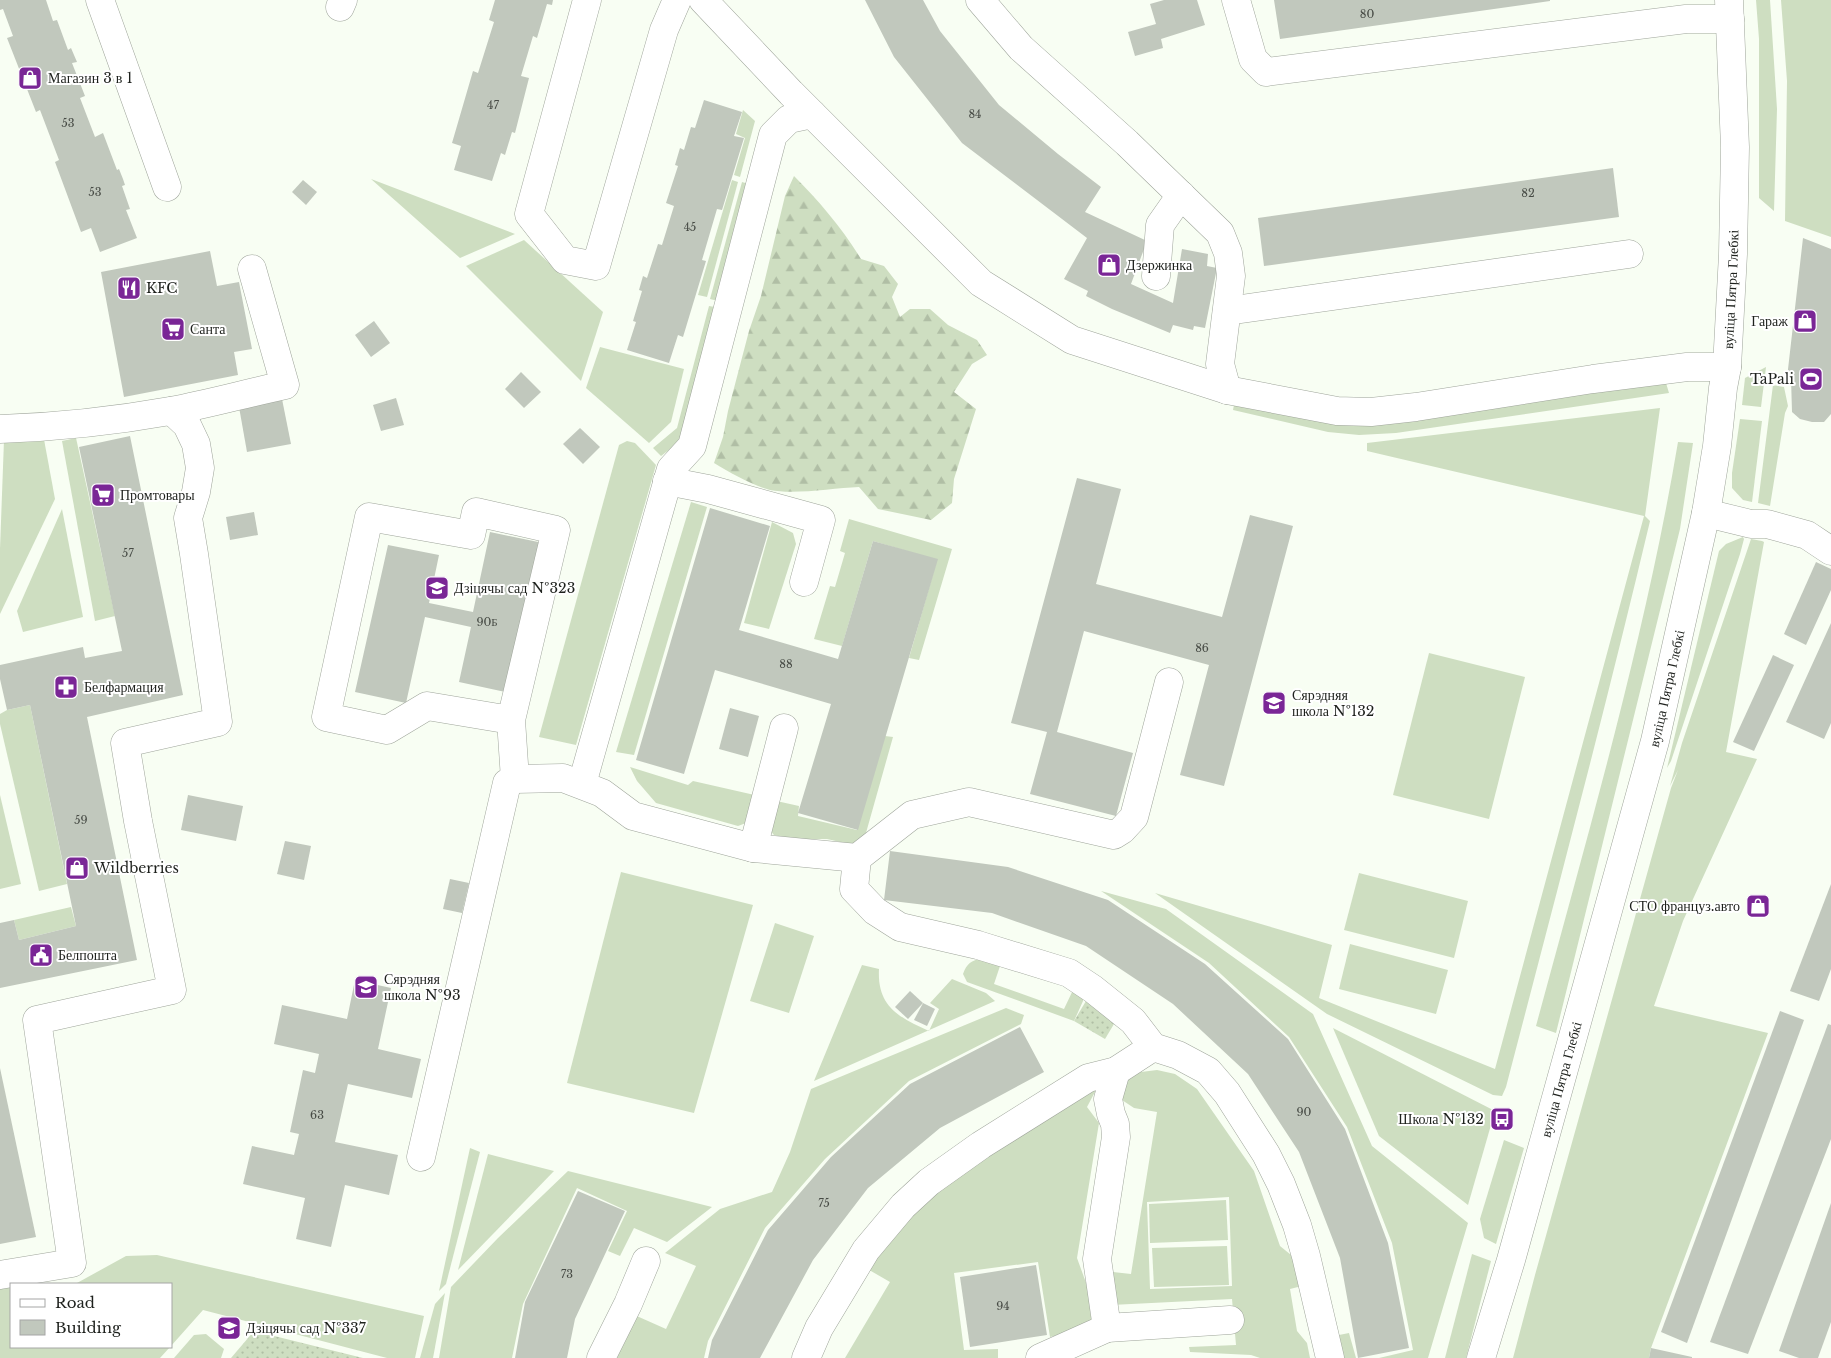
<svg xmlns="http://www.w3.org/2000/svg" width="1831" height="1358" font-family="'Libre Baskerville',serif">
	<style>
		.grass { fill: #cedec1; fill-rule: evenodd }
		.forest { fill: url(#forest-firs) }
		.park { fill: url(#park-dots) }
		.building { fill: #c1c8bd }
		.lines { fill: none; stroke-linecap: round; stroke-linejoin: round }
		.minor-casing { stroke: #9fa59b; stroke-width: 29 }
		.major-casing { stroke: #9fa59b; stroke-width: 29 }
		.minor { stroke: #fff; stroke-width: 28 }
		.major { stroke: #fff; stroke-width: 28 }
		.labels { text-anchor: middle; stroke-width: 4; stroke-linejoin: round; paint-order: stroke }
		.number-label { font-size: 11px; fill: #474b45 }
		.poi-label { font-size: 14px; fill: #1e211d; stroke: #fff; text-anchor: start }
		.street-label { font-size: 14px; fill: #1e211d; stroke: #fff }
	</style>
	<defs>
		<pattern id="forest-firs" width="22" height="20" patternUnits="userSpaceOnUse" patternTransform="scale(1.25)"><rect width="22" height="20" fill="#cedec1"/><path d="M5 1l3.5 6h-7zM16 11l3.5 6h-7z" fill="#b0bea5"/></pattern>
		<pattern id="park-dots" width="8" height="8" patternUnits="userSpaceOnUse" patternTransform="scale(1.25)"><rect width="8" height="8" fill="#cedec1"/><path d="M2 2h.1M6 6h.1" fill="none" stroke="#b0bea5" stroke-width="1.8" stroke-linecap="round"/></pattern>
	</defs>
	<rect width="100%" height="100%" fill="#f8fef3"/>
	<g class="grass">
		<path d="M1756 0H1770L1777 109 1774 211 1759 198V39Z"/>
		<path d="M1781 0H1831V237L1785 221 1787 81Z"/>
		<path d="M743 110 755 121 740 177 734 175 745 138 736 134Z"/>
		<path d="M371 179 515 234 460 258Z"/>
		<path d="M732 180 738 182 707 297 698 295Z"/>
		<path d="M742 182 752 185 722 302 710 299Z"/>
		<path d="M524 240 603 312 581 381 466 266Z"/>
		<path d="M709 306 720 308 683 439 661 456 653 448 677 428Z"/>
		<path d="M600 347 684 369 671 422 649 443 586 388Z"/>
		<path d="M1766 367 1761 407 1742 405 1745 378Z"/>
		<path d="M1666 383 1669 393 1396 433 1359 435 1328 432 1233 410 1235 399 1440 413Z"/>
		<path d="M1773 385 1784 387 1788 406 1785 413 1770 506 1758 503Z"/>
		<path d="M1660 408 1645 516 1650 521C1605 711 1555 899 1506 1087L1502 1096 1493 1095 1327 1014 1155 893 1332 945 1319 998 1495 1069 1644 516 1367 451V443Z"/>
		<path d="M1740 419 1762 421 1752 502 1743 500 1732 488V473Z"/>
		<path d="M43 434 55 499 0 614V549L4 440Z"/>
		<path d="M76 438 115 616 95 621 62 441Z"/>
		<path d="M627 441 635 443 656 465 576 745 539 737 619 445Z"/>
		<path d="M1678 442 1693 443 1680 529 1556 1033 1536 1026C1588 833 1645 639 1678 442Z"/>
		<path d="M691 502 707 507 634 755 616 752Z"/>
		<path d="M62 509 83 617 23 632 17 611Z"/>
		<path d="M849 519 952 549 919 660 909 658 937 560 873 541 842 646 814 639 830 586 835 587 845 553 840 551Z"/>
		<path d="M772 522 793 533 796 544 769 629 744 623Z"/>
		<path d="M1743 537 1744 539 1740 554 1671 761 1667 768 1719 551 1726 544Z"/>
		<path d="M1751 539 1762 541 1764 542 1726 752 1757 759 1683 921 1654 1006 1768 1033 1651 1348 1649 1358H1513L1535 1275 1671 788 1678 770 1670 786 1682 743Z"/>
		<path d="M1429 653 1525 677 1489 819 1393 795Z"/>
		<path d="M30 705 67 884 39 891 0 724V714L7 710Z"/>
		<path d="M885 736 893 737 864 840 849 844 827 839H791L774 835 769 829 772 800 799 806 798 816 857 830Z"/>
		<path d="M630 767 688 785 693 781 759 796 746 823 738 826 656 803 637 781Z"/>
		<path d="M0 795 21 884 0 889Z"/>
		<path d="M621 872 753 905 694 1113 567 1083Z"/>
		<path d="M1359 873 1468 901 1454 958 1344 930Z"/>
		<path d="M1101 891 1166 909 1313 1014 1372 1146 1468 1223 1428 1358H1379L1413 1350 1392 1243 1347 1127 1289 1037 1209 963Z"/>
		<path d="M71 907 76 926 19 940 14 920Z"/>
		<path d="M775 923 814 936 789 1013 750 1001Z"/>
		<path d="M1350 944 1448 970 1436 1014 1339 989Z"/>
		<path d="M982 958 1001 963 994 984 1064 1009 1074 988 1083 995V1001L1074 1021 967 982 963 974C967 963 971 961 982 958Z"/>
		<path d="M862 965 879 969C877 1006 898 1017 929 1031L939 1009 930 1003 952 979 986 993 995 1001 814 1081Z"/>
		<path d="M1006 1008 1024 1015 1021 1024 909 1081 825 1159 765 1228 708 1341 704 1358H609L630 1313 666 1329 696 1266 665 1253 720 1209 772 1192 790 1152 811 1089Z"/>
		<path d="M1333 1028 1495 1111 1468 1205 1379 1136Z"/>
		<path d="M1157 1070 1175 1074 1197 1089 1254 1171 1280 1246 1296 1259 1302 1286 1290 1289 1297 1331 1307 1343 1310 1358H1260L1251 1355 1190 1352 1189 1347 1236 1345 1232 1299 1111 1305 1104 1271 1131 1274 1157 1112 1134 1108 1122 1100V1090L1127 1077 1141 1072ZM1229 1197 1232 1286 1150 1289 1147 1202Z"/>
		<path d="M1096 1090 1087 1107 1099 1123 1077 1258 1093 1302 1090 1306 1092 1327 1050 1337 1038 1262 954 1273 964 1350 998 1349V1358H845L890 1282 864 1267 933 1183 1064 1099Z"/>
		<path d="M1504 1140 1524 1148 1496 1244 1484 1238 1480 1219Z"/>
		<path d="M470 1148 480 1152 446 1284 439 1291Z"/>
		<path d="M488 1154 554 1171 458 1270Z"/>
		<path d="M568 1171 712 1207 667 1242 634 1228 620 1256 608 1251 627 1211 577 1188 523 1304 512 1358H439L451 1287 498 1238Z"/>
		<path d="M1226 1200 1228 1240 1150 1243 1149 1204Z"/>
		<path d="M1227 1246 1229 1285 1154 1287 1152 1248Z"/>
		<path d="M1472 1254 1491 1261 1466 1358H1445Z"/>
		<path d="M157 1255 424 1316 415 1358H387L203 1310 171 1346V1284H59L77 1283 126 1256Z"/>
		<path d="M11 1287V1347H170L160 1358H0V1288Z"/>
		<path d="M445 1293 433 1358H420L435 1304Z"/>
		<path d="M1349 1333 1356 1358H1344L1339 1335Z"/>
		<path d="M206 1334 224 1349 221 1358H174L194 1335Z"/>
	</g>
	<path class="forest" d="M794 176C819 201 842 228 861 259L884 266 898 284 892 297 900 317 910 309H930L948 325 977 340 987 355 972 364 954 392 976 409 954 479 952 503 931 520 878 509 859 487C833 488 794 495 770 490 751 485 731 473 714 463L723 437 728 411 749 331 761 296 785 196Z"/>
	<g class="park">
		<path d="M1086 1001 1117 1019 1105 1039 1074 1021Z"/>
		<path d="M254 1331 363 1358H231Z"/>
	</g>
	<g class="building">
		<path d="M0 0H46L53 21 57 20 68 50 71 48 77 62 72 63 85 96 80 98 95 137 103 133 117 170 119 169 123 179 125 185 122 186 130 209 126 210 137 238 100 252 91 228 81 232 55 162 59 160 40 110 36 112 7 38 13 36 3 9 0 10Z"/>
		<path d="M495 0H553L552 5 547 4 537 38 533 36 521 76 529 78 515 133 512 132 505 155 501 153 492 181 454 170 461 146 452 143 473 71 478 73 494 22 489 20Z"/>
		<path d="M865 0H923L940 31 999 105 1058 154 1101 187 1085 212 1147 241 1131 284 1173 303 1182 249 1208 254 1207 266 1217 268 1205 328 1194 326 1193 330 1173 325 1170 333 1112 309 1086 296 1088 291 1064 279 1087 238 962 143 894 57Z"/>
		<path d="M1164 0H1197L1205 25 1161 39 1163 48 1135 56 1128 32 1156 24 1150 4Z"/>
		<path d="M1274 0H1550V1L1280 39Z"/>
		<path d="M704 100 742 112 734 136 744 138 722 210 717 209 702 260 706 261 683 337 678 335 669 363 627 350 636 322 633 321 642 291 639 290 643 276 647 278 658 244 662 245 674 206 666 203 678 166 675 165 680 148 684 150 691 127 695 128Z"/>
		<path d="M1613 168 1619 217 1264 266 1258 218Z"/>
		<path d="M303 180 317 192 306 205 292 192Z"/>
		<path d="M1803 238 1831 249V414L1824 422H1812L1800 419 1792 412 1791 378H1787Z"/>
		<path d="M210 251 217 286 239 282 252 349 234 352 238 375 124 397 101 272Z"/>
		<path d="M374 321 390 343 371 357 355 335Z"/>
		<path d="M521 372 541 392 524 408 505 389Z"/>
		<path d="M396 398 404 425 381 431 373 405Z"/>
		<path d="M282 399 291 444 247 452 239 407Z"/>
		<path d="M580 428 600 447 583 464 563 444Z"/>
		<path d="M130 436 183 695 87 717 137 960 0 988V923L14 920 19 940 76 926 30 705 7 710 0 679V665L83 647 85 658 122 651 79 447Z"/>
		<path d="M1077 478 1121 489 1096 584 1222 617 1250 515 1293 526 1224 786 1180 775 1209 665 1084 631 1057 732 1133 753 1116 816 1030 794 1047 732 1011 723Z"/>
		<path d="M710 508 770 526 739 630 838 659 873 541 938 559 858 830 798 813 831 704 715 670 684 774 636 760Z"/>
		<path d="M254 512 258 535 230 540 226 517Z"/>
		<path d="M490 532 543 543 510 693 459 682 471 627 425 617 406 703 355 692 388 545 439 555 429 603 473 612Z"/>
		<path d="M1816 562 1831 569V590L1806 645 1784 634Z"/>
		<path d="M1831 623V723L1824 739 1786 722Z"/>
		<path d="M1773 655 1794 665 1754 751 1733 742Z"/>
		<path d="M730 708 759 716 748 757 719 749Z"/>
		<path d="M188 795 243 806 236 841 181 830Z"/>
		<path d="M285 841 311 846 304 880 277 874Z"/>
		<path d="M890 851 1008 867 1108 900 1205 964 1288 1039 1345 1129 1388 1243 1409 1348 1358 1358 1340 1258 1299 1152 1248 1074 1173 1004 1086 946 992 913 884 900Z"/>
		<path d="M450 879 469 883 462 913 443 909Z"/>
		<path d="M1831 884V969L1819 1001 1790 991Z"/>
		<path d="M355 980 391 988 378 1049 421 1059 412 1098 348 1084 335 1142 398 1155 389 1195 345 1185 331 1247 296 1239 305 1198 243 1184 252 1146 294 1155 299 1134 290 1132 303 1070 315 1073 319 1054 274 1044 282 1005 347 1019Z"/>
		<path d="M910 991 923 1003 908 1019 895 1007Z"/>
		<path d="M923 1003 935 1009 927 1026 914 1020Z"/>
		<path d="M1780 1011 1804 1020 1687 1343 1661 1332Z"/>
		<path d="M1828 1024 1831 1025V1139L1748 1354 1710 1342Z"/>
		<path d="M1020 1027 1044 1072 940 1128 868 1188 813 1260 760 1358H708L712 1340 768 1230 831 1157 910 1084Z"/>
		<path d="M0 1068 36 1237 0 1244Z"/>
		<path d="M578 1191 625 1211 575 1319 567 1358H515L525 1302Z"/>
		<path d="M1831 1203V1322L1818 1358H1799L1779 1351Z"/>
		<path d="M1036 1265 1047 1335 970 1347 960 1277Z"/>
		<path d="M1651 1348 1692 1357V1358H1649Z"/>
	</g>
	<g class="lines">
		<g class="minor-casing">
			<g id="minor">
				<path d="M100 0 167 187"/>
				<path d="M587 0 529 214 565 260 596 266 664 30 677 0"/>
				<path d="M703 0 791 93 981 283 1072 340 1227 390 1337 411 1371 412 1416 407 1593 379 1687 367H1727"/>
				<path d="M980 0 1021 48 1127 143 1220 233 1228 253 1231 276 1220 364 1227 390"/>
				<path d="M1236 0 1253 59 1266 72 1686 19H1730"/>
				<path d="M340 7 343 0"/>
				<path d="M1156 276 1160 225 1181 195"/>
				<path d="M1227 311 1629 254"/>
				<path d="M0 429C57 427 114 421 170 411 209 404 247 393 285 385L252 269"/>
				<path d="M667 481 708 489 821 520 804 582"/>
				<path d="M1706 513 1751 524H1767L1807 535 1831 551"/>
				<path d="M511 720 556 530 476 512 471 535 369 517 326 717 387 730 427 706 511 720 515 779 563 778 602 793 633 816 753 848 857 858 912 815 969 802 1114 835 1122 830 1134 817 1169 682"/>
				<path d="M582 784 671 469 692 446 773 135 789 119 812 114"/>
				<path d="M753 848 784 728"/>
				<path d="M857 858 854 889 875 911 900 927 978 945 1069 973 1093 989 1133 1021 1153 1047 1178 1055 1208 1071 1227 1093 1266 1154 1281 1184 1297 1225 1306 1256 1330 1358"/>
				<path d="M1116 1071 1108 1099 1111 1114 1115 1124 1116 1137 1097 1259 1107 1328 1230 1320"/>
				<path d="M421 1157 507 783 515 779"/>
				<path d="M0 1275 72 1263 37 1020 172 990 138 821 125 743 218 722 194 554 188 518 196 492 200 468 196 444 187 425 172 411"/>
				<path d="M601 1358 628 1304 646 1261"/>
				<path d="M806 1358 819 1328 866 1250 903 1206 929 1182 981 1145 1088 1078 1116 1071 1153 1047"/>
				<path d="M1040 1358 1107 1328"/>
			</g>
		</g>
		<g class="major-casing">
			<g id="major">
				<path id="s1" d="M1481 1358 1511 1260 1655 741 1706 513 1717 446 1723 388 1727 367 1733 254 1735 147 1729 0"/>
			</g>
		</g>
		<use href="#minor" class="minor"/>
		<use href="#major" class="major"/>
	</g>
	<defs>
		<g id="shop-square" transform="scale(1.25)"><rect x="-9" y="-9" width="18" height="18" rx="4" fill="#7a2696" stroke="#fff"/><path d="M-5-2.5h2.3a2.7 3.5 0 0 1 5.4 0H5L5.5 6h-11ZM-1.5-2.5h3a1.5 2.3 0 0 0-3 0Z" fill="#fff"/></g>
		<g id="restaurant-square" transform="scale(1.25)"><rect x="-9" y="-9" width="18" height="18" rx="4" fill="#7a2696" stroke="#fff"/><path d="M-5-6h1v4h1v-4h1v4h1v-4h1v5L-1.5 .5V6h-2V.5L-5-1ZM5-6V6H3V1.5H1.5Q1.5-4 5-6Z" fill="#fff"/></g>
		<g id="supermarket-square" transform="scale(1.25)"><rect x="-9" y="-9" width="18" height="18" rx="4" fill="#7a2696" stroke="#fff"/><path d="M-6-5.5h2.5l.6 2H6L4.5 2H-2.5L-4.4-4H-6ZM-1.5 3.2a1.3 1.3 0 1 0 .1 0ZM3 3.2a1.3 1.3 0 1 0 .1 0Z" fill="#fff"/></g>
		<g id="stadium-square" transform="scale(1.25)"><rect x="-9" y="-9" width="18" height="18" rx="4" fill="#7a2696" stroke="#fff"/><path d="M0-5a6.5 5 0 1 0 0 10a6.5 5 0 1 0 0-10ZM-3.5-1.8h7v3.6h-7Z" fill="#fff"/></g>
		<g id="school-square" transform="scale(1.25)"><rect x="-9" y="-9" width="18" height="18" rx="4" fill="#7a2696" stroke="#fff"/><path d="M0-5L7-2L0 1L-7-2ZM-4 1L0 2.5L4 1V4Q0 6-4 4Z" fill="#fff"/></g>
		<g id="pharmacy-square" transform="scale(1.25)"><rect x="-9" y="-9" width="18" height="18" rx="4" fill="#7a2696" stroke="#fff"/><path d="M-2-6h4v4h4v4h-4v4h-4v-4h-4v-4h4Z" fill="#fff"/></g>
		<g id="civic-square" transform="scale(1.25)"><rect x="-9" y="-9" width="18" height="18" rx="4" fill="#7a2696" stroke="#fff"/><path d="M-.6-6.5H3V-4.5H.6V-3L4-1V1h2V6H-6V1h2V-1L-.6-3ZM-1.2 2.5V6h2.4V2.5Z" fill="#fff"/></g>
		<g id="bus-square" transform="scale(1.25)"><rect x="-9" y="-9" width="18" height="18" rx="4" fill="#7a2696" stroke="#fff"/><path d="M-5-6H5V4H4V6H2V4H-2V6H-4V4H-5ZM-3.5-4V0h7V-4ZM-3.5 1.2v1.5H-2V1.2ZM2 1.2v1.5H3.5V1.2Z" fill="#fff"/></g>
	</defs>
	<g fill-rule="evenodd">
		<use href="#shop-square" x="30" y="78"/>
		<use href="#shop-square" x="1109" y="265"/>
		<use href="#restaurant-square" x="129" y="288"/>
		<use href="#shop-square" x="1805" y="321"/>
		<use href="#supermarket-square" x="173" y="329"/>
		<use href="#stadium-square" x="1811" y="379"/>
		<use href="#supermarket-square" x="103" y="495"/>
		<use href="#school-square" x="437" y="588"/>
		<use href="#pharmacy-square" x="66" y="687"/>
		<use href="#school-square" x="1274" y="703"/>
		<use href="#shop-square" x="77" y="868"/>
		<use href="#shop-square" x="1758" y="906"/>
		<use href="#civic-square" x="41" y="955"/>
		<use href="#school-square" x="366" y="987"/>
		<use href="#bus-square" x="1502" y="1119"/>
		<use href="#school-square" x="229" y="1328"/>
	</g>
	<g class="labels">
		<g class="number-label">
			<text x="1367" y="18">80</text>
			<text x="493" y="109">47</text>
			<text x="975" y="118">84</text>
			<text x="68" y="127">53</text>
			<text x="95" y="196">53</text>
			<text x="1528" y="197">82</text>
			<text x="690" y="231">45</text>
			<text x="128" y="557">57</text>
			<text x="487" y="626">90Б</text>
			<text x="1202" y="652">86</text>
			<text x="786" y="668">88</text>
			<text x="81" y="824">59</text>
			<text x="1304" y="1116">90</text>
			<text x="317" y="1119">63</text>
			<text x="824" y="1207">75</text>
			<text x="567" y="1278">73</text>
			<text x="1003" y="1310">94</text>
		</g>
		<g class="poi-label">
			<text x="48" y="83">Магазин 3 в 1</text>
			<text x="1126" y="270">Дзержинка</text>
			<text x="146" y="293">KFC</text>
			<text x="1788" y="326" text-anchor="end">Гараж</text>
			<text x="190" y="334">Санта</text>
			<text x="1794" y="384" text-anchor="end">TaPali</text>
			<text x="120" y="500">Промтовары</text>
			<text x="454" y="593">Дзіцячы сад №323</text>
			<text x="84" y="692">Белфармация</text>
			<text x="1292" y="700">Сярэдняя<tspan x="1292" dy="16">школа №132</tspan></text>
			<text x="94" y="873">Wildberries</text>
			<text x="1740" y="911" text-anchor="end">СТО француз.авто</text>
			<text x="58" y="960">Белпошта</text>
			<text x="384" y="984">Сярэдняя<tspan x="384" dy="16">школа №93</tspan></text>
			<text x="1484" y="1124" text-anchor="end">Школа №132</text>
			<text x="246" y="1333">Дзіцячы сад №337</text>
		</g>
		<g class="street-label">
			<text dy="5" stroke="none"><textPath href="#s1" startOffset="1100">вуліца Пятра Глебкі</textPath></text>
			<text dy="5" stroke="none"><textPath href="#s1" startOffset="695">вуліца Пятра Глебкі</textPath></text>
			<text dy="5" stroke="none"><textPath href="#s1" startOffset="290">вуліца Пятра Глебкі</textPath></text>
		</g>
	</g>
	<rect x="10" y="1283" width="162" height="65" fill="#ffffff" stroke="#a5a6a5"/>
	<rect x="20" y="1299" width="25" height="8" fill="#ffffff" stroke="#a5a6a5"/>
	<text x="55" y="1308" font-size="15" fill="#1e211d">Road</text>
	<rect x="20" y="1320" width="25" height="15" fill="#c1c8bd" stroke="#a5a6a5"/>
	<text x="55" y="1333" font-size="15" fill="#1e211d">Building</text>
</svg>
